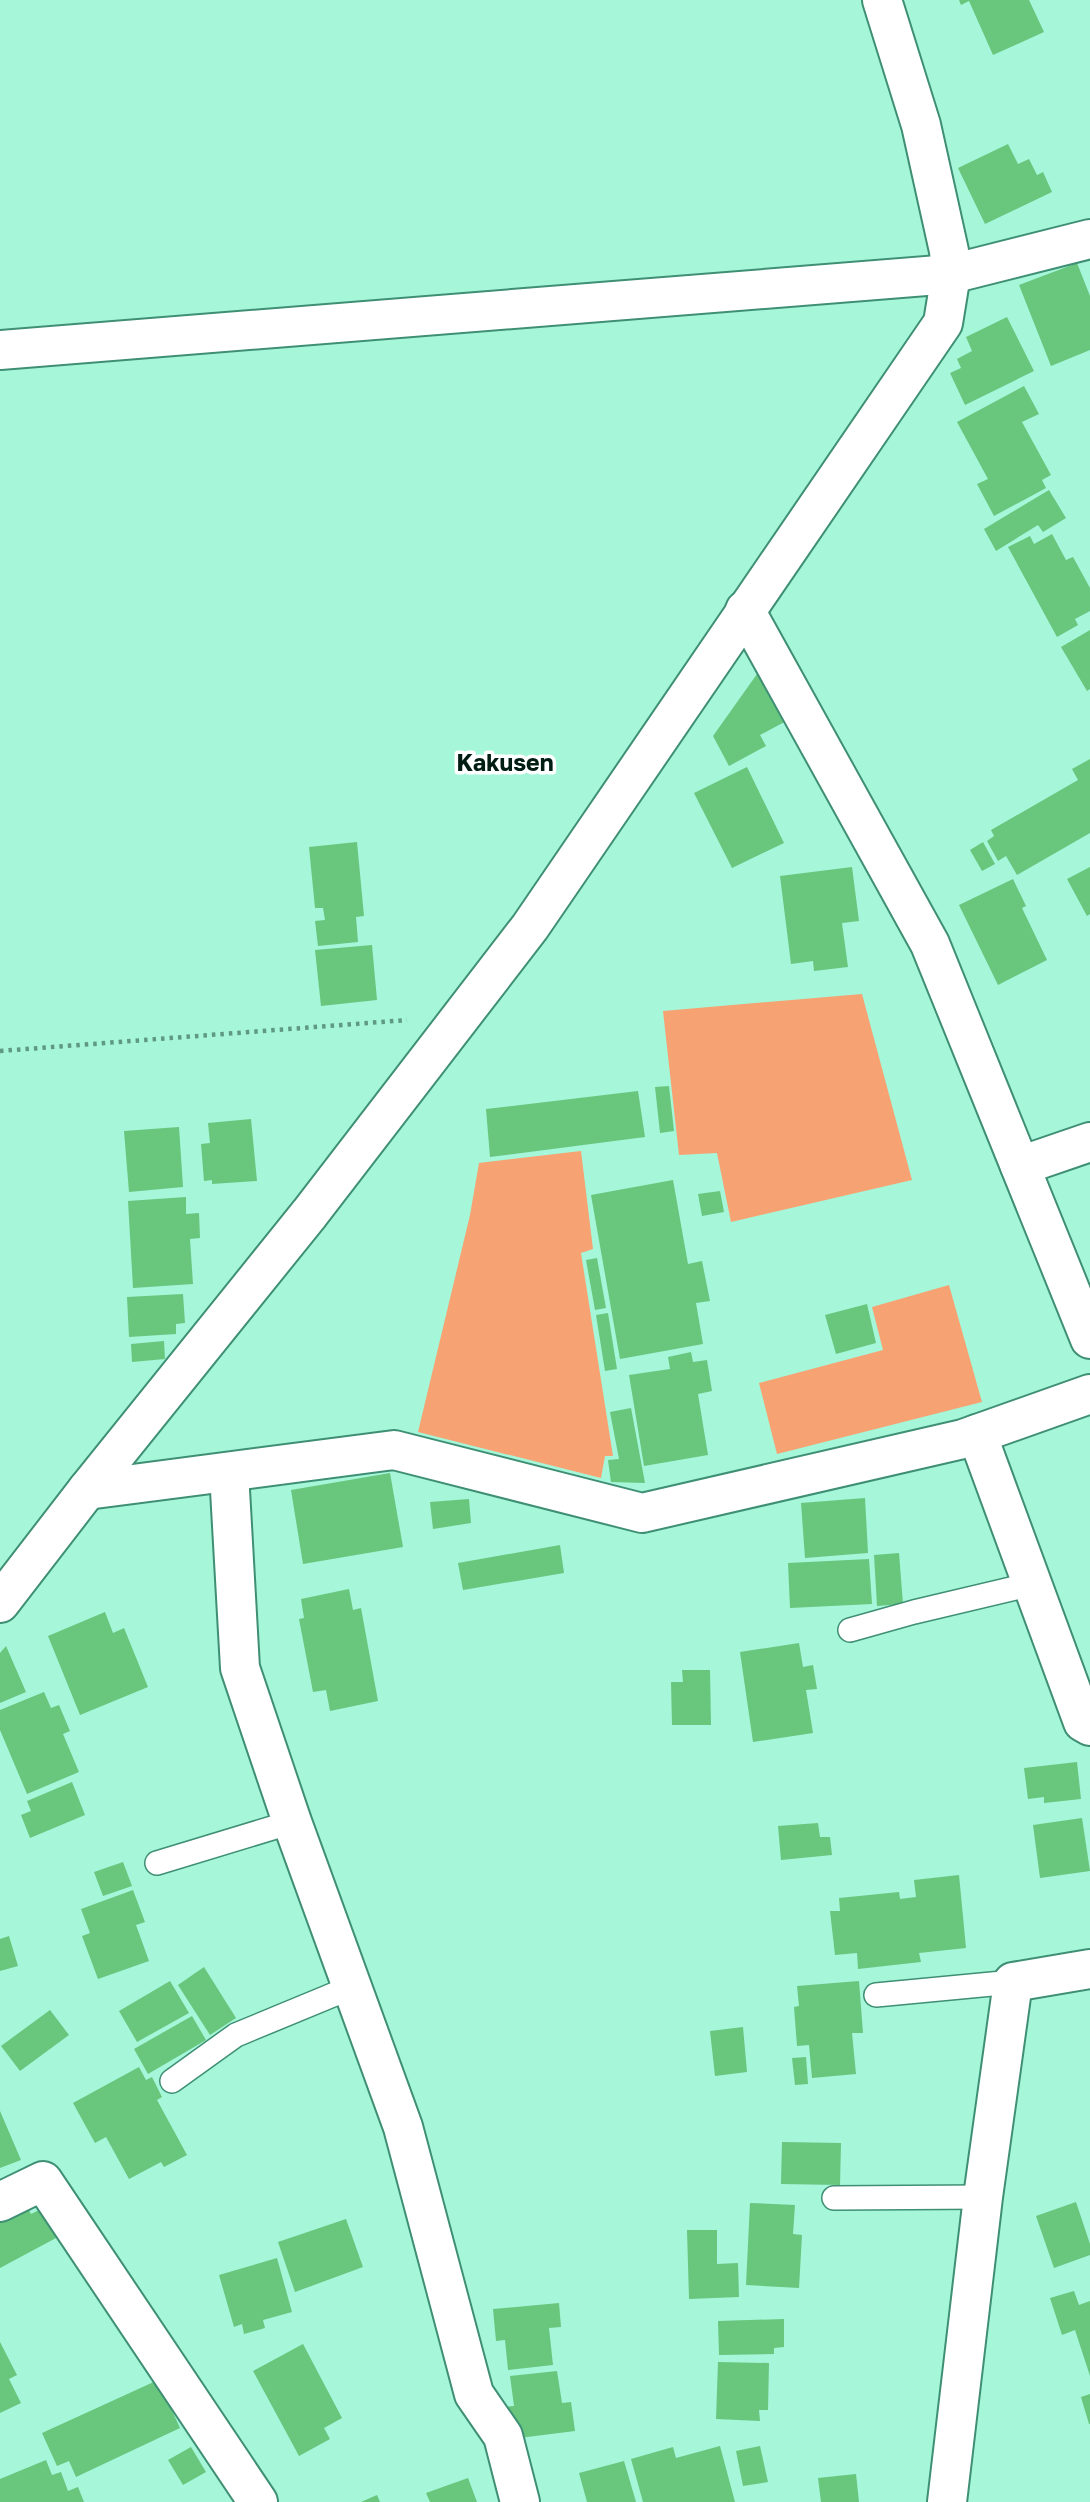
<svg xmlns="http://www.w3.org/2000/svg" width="1090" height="2502" font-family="'Golos Text',sans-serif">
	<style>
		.green { fill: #f7a272 }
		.building { fill: #68c67d }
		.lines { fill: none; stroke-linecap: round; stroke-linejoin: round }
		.service-casing { stroke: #3f8f75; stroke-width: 26 }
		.minor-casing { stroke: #3f8f75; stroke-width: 42 }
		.path { stroke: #5f9985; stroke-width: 4.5; stroke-dasharray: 3.5 5; stroke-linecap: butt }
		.service { stroke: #fff; stroke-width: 23 }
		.minor { stroke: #fff; stroke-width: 38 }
		.labels { text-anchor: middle; stroke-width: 7; stroke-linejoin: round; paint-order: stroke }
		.quarter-label { font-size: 23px; font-weight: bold; fill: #001d14; stroke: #fff }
	</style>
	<rect width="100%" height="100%" fill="#a6f6d9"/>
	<g class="green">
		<path d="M862 994 912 1180 731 1222 717 1153 679 1155 663 1011Z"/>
		<path d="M581 1151 593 1249 581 1253 613 1456H605L601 1478 418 1432 470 1215 479 1163Z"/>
		<path d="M949 1285 982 1402 777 1454 759 1383 883 1350 872 1307Z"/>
	</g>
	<g class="building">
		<path d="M959 0H1029L1044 32 993 55 969 1 961 5Z"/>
		<path d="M1008 144 1018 164 1029 159 1037 175 1043 172 1052 192 985 224 958 168Z"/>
		<path d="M1077 263 1090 296V350L1051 366 1019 285Z"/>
		<path d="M1007 317 1034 371 965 405 950 373 961 368 957 359 972 351 966 337Z"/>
		<path d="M1024 386 1039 414 1022 422 1051 475 1042 480 1046 488 994 516 977 484 988 479 957 422Z"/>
		<path d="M1049 490 1066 518 1043 532 1038 525 996 551 984 529Z"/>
		<path d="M1052 534 1066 560 1073 557 1090 588V611L1075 619 1078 625 1057 637 1008 547 1030 536 1034 544Z"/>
		<path d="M1090 630V689L1087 691 1061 647Z"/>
		<path d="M762 667 790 719 760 735 766 746 729 766 713 736Z"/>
		<path d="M1090 759V833L1017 875 1006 856 998 861 987 841 994 836 991 830 1078 780 1072 769Z"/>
		<path d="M747 767 784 843 732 868 694 793Z"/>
		<path d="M357 842 364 916 356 917 358 942 318 946 315 921 325 920 323 908H315L309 847Z"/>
		<path d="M983 842 995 864 982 871 970 850Z"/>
		<path d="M852 867 859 921 842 923 848 967 814 971 813 961 791 964 780 876Z"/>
		<path d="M1090 867V914L1087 916 1067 879Z"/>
		<path d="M1013 879 1026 906 1022 908 1047 960 998 985 959 905Z"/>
		<path d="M372 945 377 1000 321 1006 315 950Z"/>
		<path d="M669 1086 674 1131 660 1133 655 1087Z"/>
		<path d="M638 1091 645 1137 490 1157 486 1109Z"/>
		<path d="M251 1119 257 1181 212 1184V1180L204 1181 201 1144 210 1143 208 1123Z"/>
		<path d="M179 1127 183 1187 129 1192 124 1131Z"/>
		<path d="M673 1180 688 1264 702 1261 710 1301 696 1303 703 1344 620 1359 591 1195Z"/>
		<path d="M720 1191 724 1212 702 1216 698 1194Z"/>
		<path d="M186 1197V1214L199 1213 200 1238 190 1239 193 1284 133 1288 128 1201Z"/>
		<path d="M597 1258 606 1308 595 1310 586 1260Z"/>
		<path d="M183 1294 185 1323 176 1324V1334L129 1337 127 1297Z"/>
		<path d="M867 1304 876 1343 836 1354 825 1315Z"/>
		<path d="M608 1313 617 1369 605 1371 596 1315Z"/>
		<path d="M164 1341 165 1359 132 1362 131 1344Z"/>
		<path d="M691 1352 693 1362 707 1360 712 1391 698 1394 708 1455 644 1466 629 1375 670 1369 668 1357Z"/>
		<path d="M631 1408 645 1483 611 1482 608 1460 619 1459 610 1412Z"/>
		<path d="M390 1473 403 1547 303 1564 291 1490Z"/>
		<path d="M865 1498 868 1553 805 1558 801 1503Z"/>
		<path d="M469 1499 471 1523 433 1529 430 1502Z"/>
		<path d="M560 1545 564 1573 463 1590 458 1563Z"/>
		<path d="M899 1553 903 1604 877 1606 874 1555Z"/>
		<path d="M869 1559 872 1604 790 1608 788 1563Z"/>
		<path d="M349 1589 353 1610 361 1608 378 1701 330 1711 326 1690 313 1692 299 1619 304 1618 301 1599Z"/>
		<path d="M105 1612 113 1633 124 1628 148 1687 80 1715 48 1636Z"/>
		<path d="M799 1643 803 1667 813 1665 817 1689 806 1690 813 1733 753 1742 740 1652Z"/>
		<path d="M6 1646 26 1692 0 1703V1653Z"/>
		<path d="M682 1670H710L711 1725H672L671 1682H683Z"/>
		<path d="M44 1692 51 1708 59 1705 70 1731 63 1734 79 1772 27 1794 0 1730V1710Z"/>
		<path d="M1077 1762 1081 1799 1044 1803V1797L1028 1799 1024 1768Z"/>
		<path d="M72 1782 85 1815 30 1838 21 1815 31 1811 27 1801Z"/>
		<path d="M1082 1818 1090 1871 1040 1878 1033 1825Z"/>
		<path d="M818 1823 820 1837H830L832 1855 781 1860 778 1826Z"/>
		<path d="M123 1862 132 1886 103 1896 94 1872Z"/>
		<path d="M959 1875 966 1948 919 1953 921 1962 858 1969 857 1953 835 1955 830 1911H840L839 1898 899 1892 900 1899 916 1897 914 1880Z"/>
		<path d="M133 1890 145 1922 136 1925 149 1961 98 1979 82 1936 90 1933 81 1909Z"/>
		<path d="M9 1936 18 1966 0 1971V1939Z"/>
		<path d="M204 1967 236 2018 210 2035 178 1985Z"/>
		<path d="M170 1981 189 2013 137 2042 119 2011Z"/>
		<path d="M859 1981 863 2033H852L856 2074 812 2078 809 2045 797 2046 794 2007 799 2006 797 1986Z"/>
		<path d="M50 2010 69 2035 20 2071 1 2046Z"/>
		<path d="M192 2016 206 2040 148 2074 134 2049Z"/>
		<path d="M743 2027 747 2072 715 2076 710 2031Z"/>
		<path d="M806 2057 808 2084 795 2085 792 2058Z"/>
		<path d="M139 2067 146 2080 152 2077 162 2097 157 2100 187 2155 164 2167 161 2162 129 2179 106 2137 95 2143 73 2103Z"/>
		<path d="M0 2111 21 2160 0 2168Z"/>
		<path d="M782 2142 841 2143 840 2185 781 2184Z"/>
		<path d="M1076 2202 1090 2244V2255L1054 2268 1036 2216Z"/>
		<path d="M750 2203 795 2205 793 2234 802 2235 799 2288 746 2285Z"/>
		<path d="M27 2206 31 2214 41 2209 56 2238 0 2268V2220Z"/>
		<path d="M346 2219 363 2267 295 2292 278 2242Z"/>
		<path d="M687 2230H717V2264L738 2263 739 2297 689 2299Z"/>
		<path d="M277 2258 292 2312 263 2320 265 2328 244 2334 242 2324 234 2327 219 2275Z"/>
		<path d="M1074 2291 1079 2305 1090 2301V2376L1075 2330 1062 2335 1050 2298Z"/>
		<path d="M559 2303 561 2327 549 2328 553 2365 508 2370 505 2340 496 2341 493 2309Z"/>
		<path d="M784 2319V2347L774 2348V2354L719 2355 718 2321Z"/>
		<path d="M0 2342 17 2375 9 2379 21 2403 0 2413Z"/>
		<path d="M303 2344 342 2418 324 2428 330 2439 299 2456 253 2371Z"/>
		<path d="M718 2362 769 2363 768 2410H759L760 2421 716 2419Z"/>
		<path d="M557 2371 562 2403 571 2402 575 2431 519 2438 504 2407 514 2406 510 2376Z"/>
		<path d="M158 2380 180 2428 76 2477 69 2461 57 2466 42 2433Z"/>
		<path d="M1090 2394V2424H1089L1081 2397Z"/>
		<path d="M720 2446 735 2502H643L631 2459 673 2447 676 2458Z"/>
		<path d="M760 2446 768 2482 743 2486 736 2451Z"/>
		<path d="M191 2447 206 2472 183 2485 168 2460Z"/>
		<path d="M46 2460 52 2475 61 2472 68 2491 78 2487 84 2502H0V2479Z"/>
		<path d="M624 2461 636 2502H587L579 2473Z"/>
		<path d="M856 2474 859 2502H821L818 2478Z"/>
		<path d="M468 2478 477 2502H430L426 2493Z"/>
		<path d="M377 2495 380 2502H361Z"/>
	</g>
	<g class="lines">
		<g class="service-casing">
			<g id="service">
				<path d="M850 1630 914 1612 1032 1584"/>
				<path d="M157 1863 292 1822"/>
				<path d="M876 1995 1013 1982"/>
				<path d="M172 2081 236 2035 352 1987"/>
				<path d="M834 2198 983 2197"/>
			</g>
		</g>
		<g class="minor-casing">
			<g id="minor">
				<path d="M0 350 951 274 1090 239"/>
				<path d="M745 610 930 944 1090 1339"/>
				<path d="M1020 1166 1090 1142"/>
				<path d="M977 1434 1083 1722 1090 1726"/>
				<path d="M229 1472 240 1668 292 1822 403 2127 474 2394 503 2436 520 2502"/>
				<path d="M87 1490 394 1450 642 1513 963 1439 1090 1394"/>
				<path d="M0 1603 87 1490 310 1213 530 927 943 323 951 274 949 251 921 125 882 0"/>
				<path d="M0 2202 43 2181 258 2502"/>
				<path d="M947 2502 983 2197 1013 1982 1090 1969"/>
			</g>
		</g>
		<path class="path" d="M0 1051 407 1020"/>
		<use href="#service" class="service"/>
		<use href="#minor" class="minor"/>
	</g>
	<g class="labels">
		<g class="quarter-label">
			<text x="505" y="771">Kakusen</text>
		</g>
	</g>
</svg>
